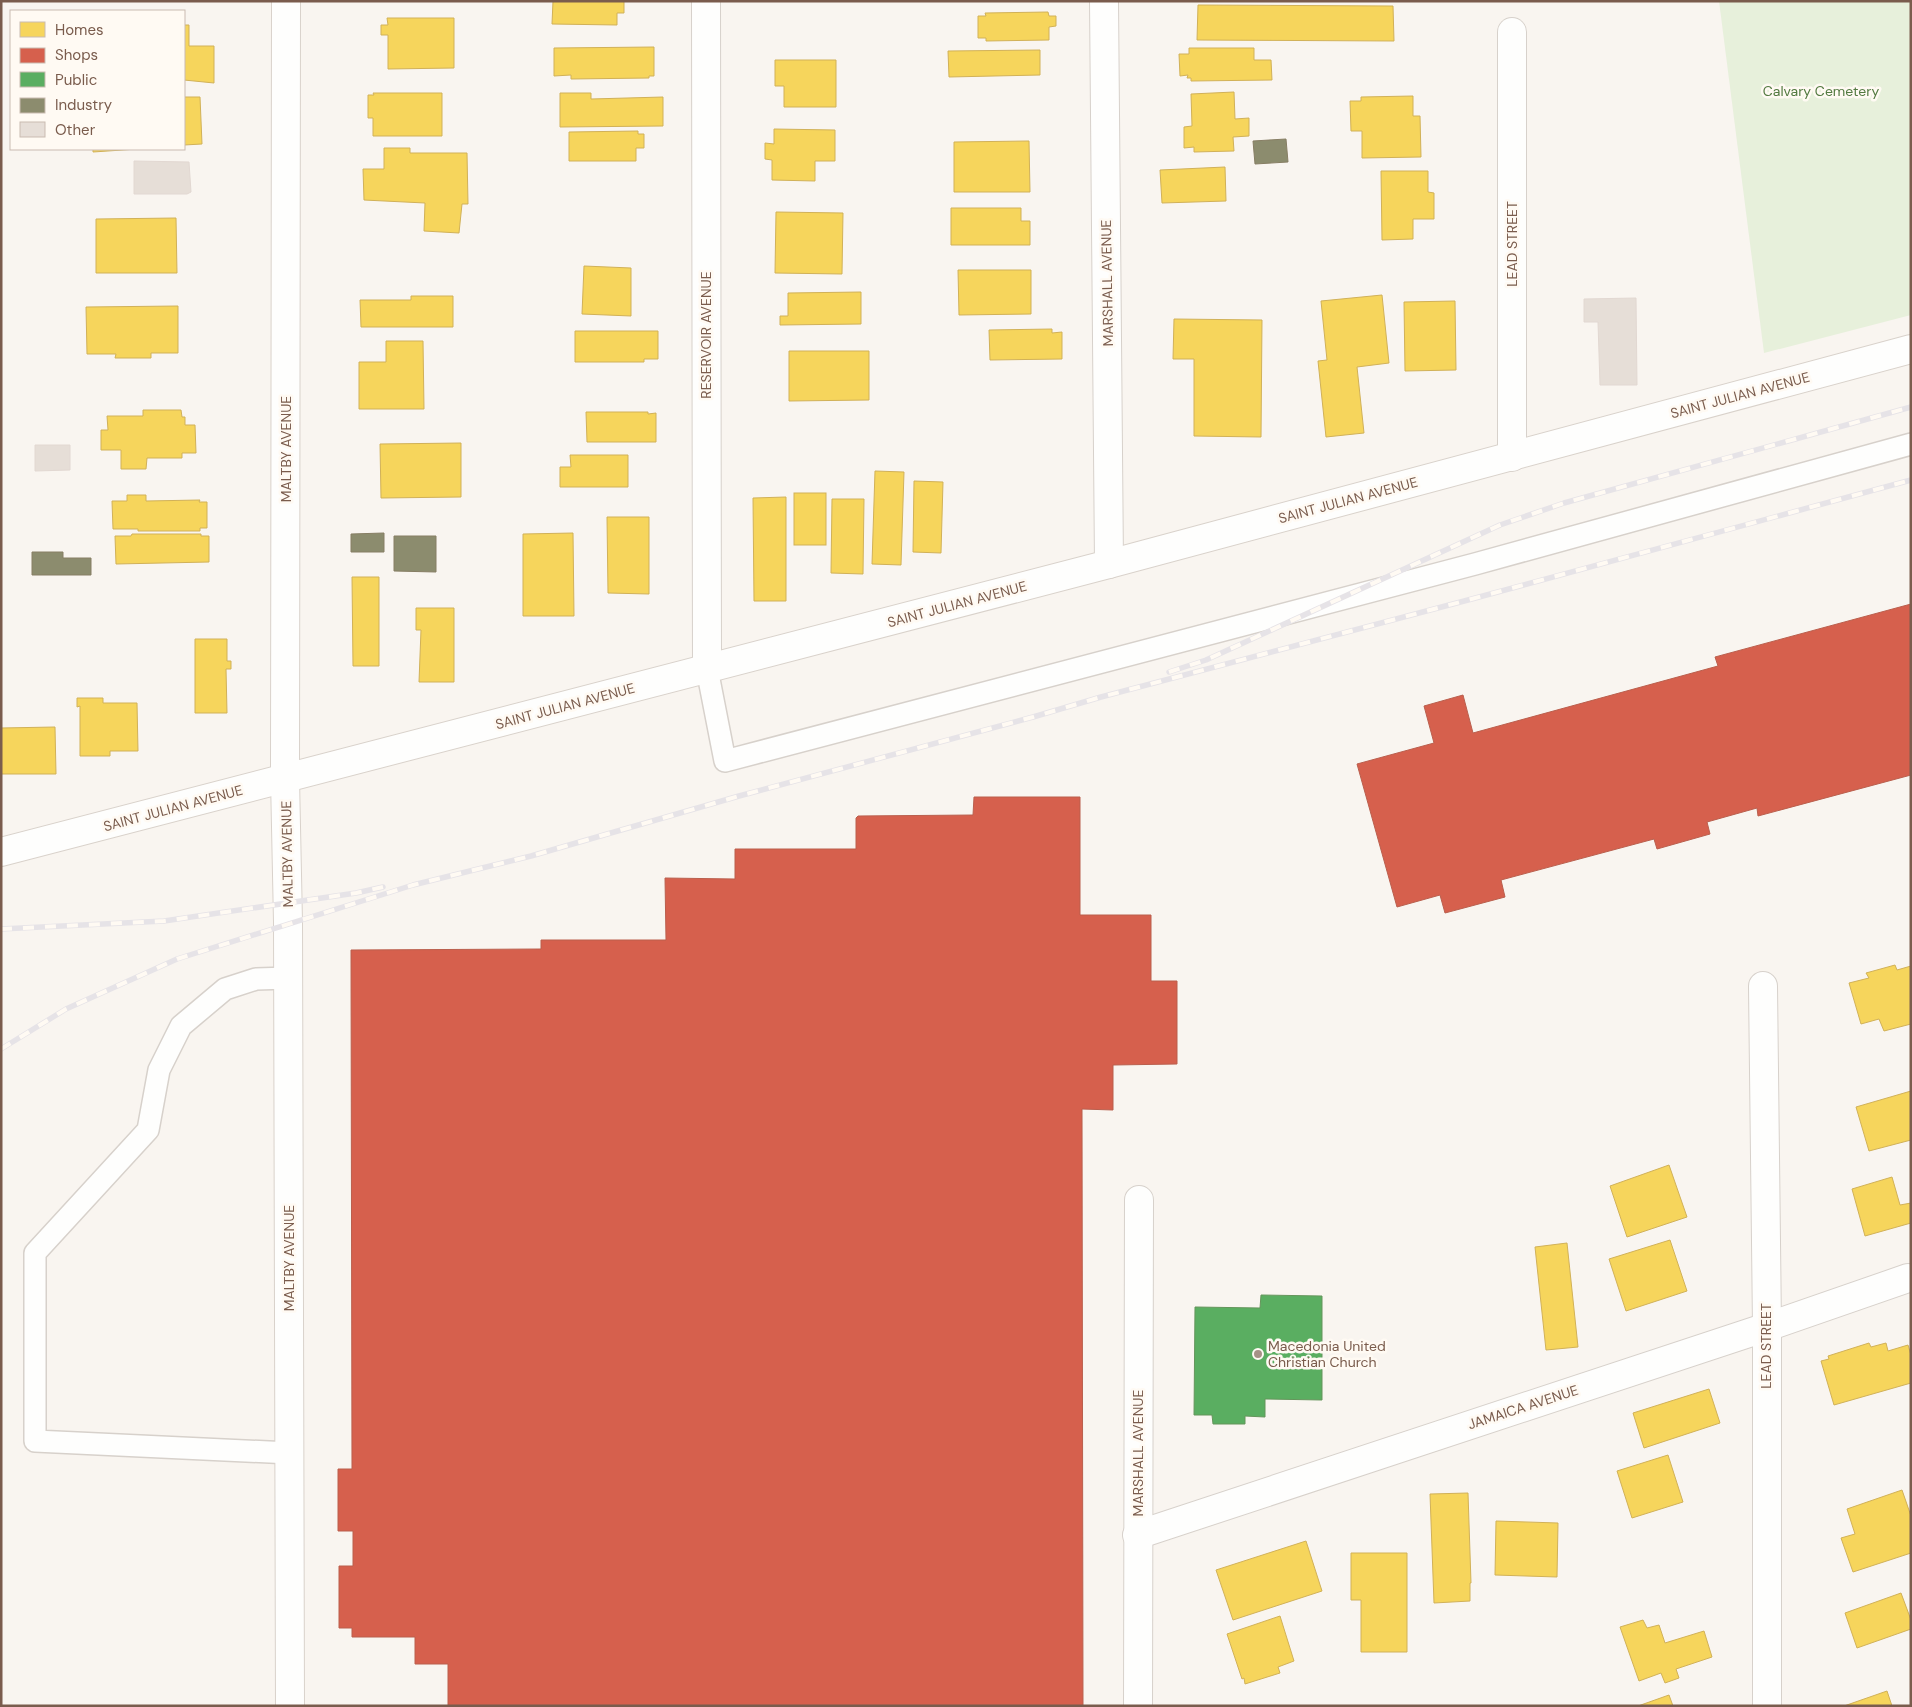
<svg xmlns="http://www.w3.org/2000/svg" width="1912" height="1707" font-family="'DM Sans',sans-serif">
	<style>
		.green { fill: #e7f0db }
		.homes { fill: #f6d55c; stroke: #d1b158 }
		.shops { fill: #d6604d; stroke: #ba5f4d }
		.public { fill: #5aae61; stroke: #64955b }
		.industry { fill: #8c8c6e; stroke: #877e64 }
		.building { fill: #e6ded7; stroke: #e2d8d2 }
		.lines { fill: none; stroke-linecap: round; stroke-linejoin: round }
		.lane-casing { stroke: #d7d1cb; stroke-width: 24 }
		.street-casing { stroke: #d7d1cb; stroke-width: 30 }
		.secondary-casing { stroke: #d9d2cb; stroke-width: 30 }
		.lane { stroke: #fefefd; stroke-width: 21 }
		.street { stroke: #fefefd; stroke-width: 28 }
		.secondary { stroke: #fefefd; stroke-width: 28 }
		.rail-casing { stroke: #e6e3e7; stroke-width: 5.5 }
		.rail { stroke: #fffaf3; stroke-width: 4; stroke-dasharray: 11; stroke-linecap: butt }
		.poi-dot { fill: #a69286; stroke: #fffaf3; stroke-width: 2 }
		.labels { text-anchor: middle; stroke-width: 5; stroke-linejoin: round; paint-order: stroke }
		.park-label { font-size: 14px; fill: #537a41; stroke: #fffaf3 }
		.street-label { font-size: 14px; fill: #7a5c4d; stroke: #fffaf3 }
		.poi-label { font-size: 14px; fill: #7a5c4d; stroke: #fffaf3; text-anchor: start }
	</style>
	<rect width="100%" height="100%" fill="#f9f5f0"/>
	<path class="green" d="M1719 1H1911V315L1764 353Z"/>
	<g class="homes">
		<path d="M553 1H624V13H617V25L552 24Z"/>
		<path d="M1198 5 1393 6 1394 41 1197 40Z"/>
		<path d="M1048 12 1049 16H1056V26L1049 27V40L986 41V38H978V16H986L985 13Z"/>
		<path d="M387 18H454V68L388 69V35H381V25H388Z"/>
		<path d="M184 25H189V46H214V83L184 80Z"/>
		<path d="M654 47V76H649V78L571 79V75L554 76V48Z"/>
		<path d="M1189 48H1254V60H1271L1272 80 1191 81V78H1187L1188 75 1180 76 1179 54H1189Z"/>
		<path d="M1040 50V75L949 77 948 51Z"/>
		<path d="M775 60H836V107H784V86H775Z"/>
		<path d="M1234 92 1235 119 1249 118V136L1233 137 1234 151 1194 152V147L1184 148V127L1192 126 1191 94Z"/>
		<path d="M373 93H442V136H373V118H368V95H374Z"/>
		<path d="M560 93H591V99L663 97V126L560 127Z"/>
		<path d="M1413 96V116H1420L1421 157 1362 158V131H1351L1350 101H1361V97Z"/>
		<path d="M184 97H200L202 144 184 145Z"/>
		<path d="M774 129 835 130V161H815V181L772 180V160L765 159V143L774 144Z"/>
		<path d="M638 131V134H644V148H636V161H569V132Z"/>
		<path d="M1029 141 1030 192H954V142Z"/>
		<path d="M384 148H410V153H467L468 204H462L459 233 424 231 425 203 364 200 363 169H384Z"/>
		<path d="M93 149H137L93 152Z"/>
		<path d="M1225 167 1226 201 1162 203 1160 170Z"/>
		<path d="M1381 171H1428V192L1434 193V219H1413V239L1382 240Z"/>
		<path d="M951 208H1021V221H1030V245H951Z"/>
		<path d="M776 212 843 213 842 274 775 273Z"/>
		<path d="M176 218 177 273H96V219Z"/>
		<path d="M584 266 631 268V316L582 314Z"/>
		<path d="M958 270H1031V314L959 315Z"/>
		<path d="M861 292V324L780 325V316H788V293Z"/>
		<path d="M1382 295 1389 363 1357 367 1364 433 1326 437 1318 361 1327 360 1321 301Z"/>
		<path d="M411 296H453V327H361L360 300H411Z"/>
		<path d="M1455 301 1456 370 1405 371 1404 302Z"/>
		<path d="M178 306V353H151V358H115L116 354H87L86 307Z"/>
		<path d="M1174 319 1262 320 1261 437 1194 436V359H1173Z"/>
		<path d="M1052 329V333L1062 332V359L990 360 989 330Z"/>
		<path d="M575 331H658V359H644V362H575Z"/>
		<path d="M386 341H423L424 409H359V362H386Z"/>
		<path d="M789 351H869V400L789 401Z"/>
		<path d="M143 410H181L182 417H185V425H195L196 453H182V458H147L146 469H121V450H101V430H108L107 416H143Z"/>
		<path d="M586 412H648V414L656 413V442H587Z"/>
		<path d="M461 443V497L381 498 380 444Z"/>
		<path d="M570 455H628V487H560V467H571Z"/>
		<path d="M875 471 904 472 901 565 872 564Z"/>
		<path d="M914 481 943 482 941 553 913 552Z"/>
		<rect x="794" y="493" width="32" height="52"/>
		<path d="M127 495H146V501L200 500 199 502H207V528H200V531H138V529H113L112 501H127Z"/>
		<path d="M786 497V601H754L753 498Z"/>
		<path d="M832 499H864L863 574 831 573Z"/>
		<path d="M607 517H649V594L608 593Z"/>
		<path d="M573 533 574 616H523V534Z"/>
		<path d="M132 534H201V536H209V562L116 564 115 536H131Z"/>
		<path d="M352 577H379V666H353Z"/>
		<path d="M416 608H454V682H419L421 630H416Z"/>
		<path d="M195 639H227V661H231V669H226L227 713H195Z"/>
		<path d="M77 698H103V703H137L138 751H110V756H80V706L77 707Z"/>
		<path d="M55 727 56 774H1V728Z"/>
		<path d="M1895 965 1897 970 1911 966V1024L1884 1031 1879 1019 1861 1024 1849 983 1869 978 1866 973Z"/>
		<path d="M1911 1091V1140L1869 1151 1856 1107Z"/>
		<path d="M1669 1165 1687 1217 1627 1237 1610 1186Z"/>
		<path d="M1892 1177 1900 1205 1911 1203V1223L1865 1236 1852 1189Z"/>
		<path d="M1670 1240 1687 1291 1626 1311 1609 1259Z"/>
		<path d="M1567 1243 1578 1347 1546 1350 1535 1247Z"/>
		<path d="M1869 1343 1871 1347 1886 1343 1888 1351 1908 1345 1911 1355V1383L1834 1405 1821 1361 1829 1359 1828 1356Z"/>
		<path d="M1709 1389 1720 1423 1644 1448 1633 1413Z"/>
		<path d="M1668 1455 1683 1502 1632 1518 1617 1471Z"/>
		<path d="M1902 1490 1911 1516V1553L1853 1572 1841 1538 1855 1534 1847 1509Z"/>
		<path d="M1468 1493 1471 1583H1470V1601L1434 1603 1430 1494Z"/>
		<path d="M1496 1521 1558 1523 1557 1577 1495 1575Z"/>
		<path d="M1306 1541 1322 1591 1233 1620 1216 1570Z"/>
		<path d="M1351 1553H1407V1652H1361V1600H1351Z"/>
		<path d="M1901 1593 1911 1620V1629L1857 1648 1845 1613Z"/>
		<path d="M1280 1616 1294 1661 1278 1667 1280 1673 1245 1684 1244 1678 1242 1679 1227 1634Z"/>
		<path d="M1643 1620 1647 1628 1659 1625 1665 1643 1704 1631 1712 1657 1676 1669 1679 1678 1665 1683 1661 1673 1639 1681 1620 1627Z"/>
		<path d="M1887 1691 1892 1706H1844Z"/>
		<path d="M1669 1695 1673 1706H1638Z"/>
	</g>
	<g class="shops">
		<path d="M1911 604V775L1758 816 1757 808 1707 822 1710 834 1657 849 1654 839 1501 880 1505 897 1445 913 1440 895 1397 907 1357 764 1434 743 1424 706 1463 695 1473 733 1718 666 1715 657Z"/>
		<path d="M974 797H1080V915H1151V981H1177V1064L1113 1065V1110L1082 1109 1083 1706H448V1664H415V1637H352V1628H339V1566H353V1531H338V1469H352L351 950 541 949V940H666L665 878 735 879V849H856V818L858 816 973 815Z"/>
	</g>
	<path class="public" d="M1261 1295 1322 1296V1400L1265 1399V1417L1245 1416V1424H1213L1212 1415H1194L1195 1307 1260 1308Z"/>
	<g class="industry">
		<path d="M1286 139 1288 162 1255 164 1253 141Z"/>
		<path d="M384 533V552H351V534Z"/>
		<path d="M394 536H436V572L394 571Z"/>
		<path d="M32 552H63V558H91V575H32Z"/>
	</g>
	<g class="building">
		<path d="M134 161 189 162 191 192 187 194H134Z"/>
		<path d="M1636 298 1637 385H1600L1598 322H1584V299Z"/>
		<path d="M35 445H70V470L35 471Z"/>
	</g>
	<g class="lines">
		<g class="lane-casing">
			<g id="lane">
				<path d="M707 669 725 761 1475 564 1911 444"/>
				<path d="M289 978 256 979 225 989 181 1026 159 1070 148 1130 35 1253V1441L290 1453"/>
			</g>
		</g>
		<g class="street-casing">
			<g id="street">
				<path d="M706 1 707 669"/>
				<path d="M1104 1 1109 564"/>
				<path d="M1512 32V457"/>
				<path d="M1763 986 1767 1327V1706"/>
				<path d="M1137 1535 1767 1327 1908 1278"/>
				<path d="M1138 1706 1139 1200"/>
			</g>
		</g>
		<g class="secondary-casing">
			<g id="secondary">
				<path d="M286 1 285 779 288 922 290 1706"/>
				<path d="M1 852 1109 564 1911 349"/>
			</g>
		</g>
		<use href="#lane" class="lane"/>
		<use href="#street" class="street"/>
		<use href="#secondary" class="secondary"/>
		<g class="rail-casing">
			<g id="rail">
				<path d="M1169 672 1206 660 1500 525 1564 503 1911 407"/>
				<path d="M1 929 164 921 356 893 383 887"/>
				<path d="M1 1049 66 1009 177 959 413 885 531 856 739 796 1033 717 1101 697 1468 600 1911 480"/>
			</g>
		</g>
		<use href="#rail" class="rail"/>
	</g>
	<circle class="poi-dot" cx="1258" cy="1354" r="5"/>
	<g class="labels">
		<g class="park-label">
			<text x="1821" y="96">Calvary Cemetery</text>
		</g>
		<g class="street-label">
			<text transform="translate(1512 244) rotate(-90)" y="5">LEAD STREET</text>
			<text transform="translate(1107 283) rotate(-91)" y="5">MARSHALL AVENUE</text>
			<text transform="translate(706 335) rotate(-90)" y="5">RESERVOIR AVENUE</text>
			<text transform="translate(1740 395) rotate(-15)" y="5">SAINT JULIAN AVENUE</text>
			<text transform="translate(286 449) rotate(-90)" y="5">MALTBY AVENUE</text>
			<text transform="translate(1348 500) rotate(-15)" y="5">SAINT JULIAN AVENUE</text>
			<text transform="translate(957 604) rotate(-15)" y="5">SAINT JULIAN AVENUE</text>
			<text transform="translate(565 706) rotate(-15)" y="5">SAINT JULIAN AVENUE</text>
			<text transform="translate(173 808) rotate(-15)" y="5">SAINT JULIAN AVENUE</text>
			<text transform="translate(287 854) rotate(-91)" y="5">MALTBY AVENUE</text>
			<text transform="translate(289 1258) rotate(-90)" y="5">MALTBY AVENUE</text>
			<text transform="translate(1766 1346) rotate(-90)" y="5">LEAD STREET</text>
			<text transform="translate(1523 1407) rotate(-18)" y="5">JAMAICA AVENUE</text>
			<text transform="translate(1138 1453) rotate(-90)" y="5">MARSHALL AVENUE</text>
		</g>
		<g class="poi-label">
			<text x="1268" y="1351">Macedonia United<tspan x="1268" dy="16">Christian Church</tspan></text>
		</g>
	</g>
	<rect width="1912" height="1707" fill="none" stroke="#7a5c4d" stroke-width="5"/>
	<rect x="10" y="10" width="175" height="140" fill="#fffaf3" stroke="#cabbb1"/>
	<rect x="20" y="22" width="25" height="15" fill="#f6d55c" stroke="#cabbb1"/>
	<text x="55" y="35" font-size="15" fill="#7a5c4d">Homes</text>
	<rect x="20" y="48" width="25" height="15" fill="#d6604d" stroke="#cabbb1"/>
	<text x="55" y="60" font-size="15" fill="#7a5c4d">Shops</text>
	<rect x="20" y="72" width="25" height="15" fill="#5aae61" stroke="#cabbb1"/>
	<text x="55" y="85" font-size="15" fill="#7a5c4d">Public</text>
	<rect x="20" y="98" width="25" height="15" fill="#8c8c6e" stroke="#cabbb1"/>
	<text x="55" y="110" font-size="15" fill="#7a5c4d">Industry</text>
	<rect x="20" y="122" width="25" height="15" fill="#e6ded7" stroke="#cabbb1"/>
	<text x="55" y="135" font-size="15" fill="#7a5c4d">Other</text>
</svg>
